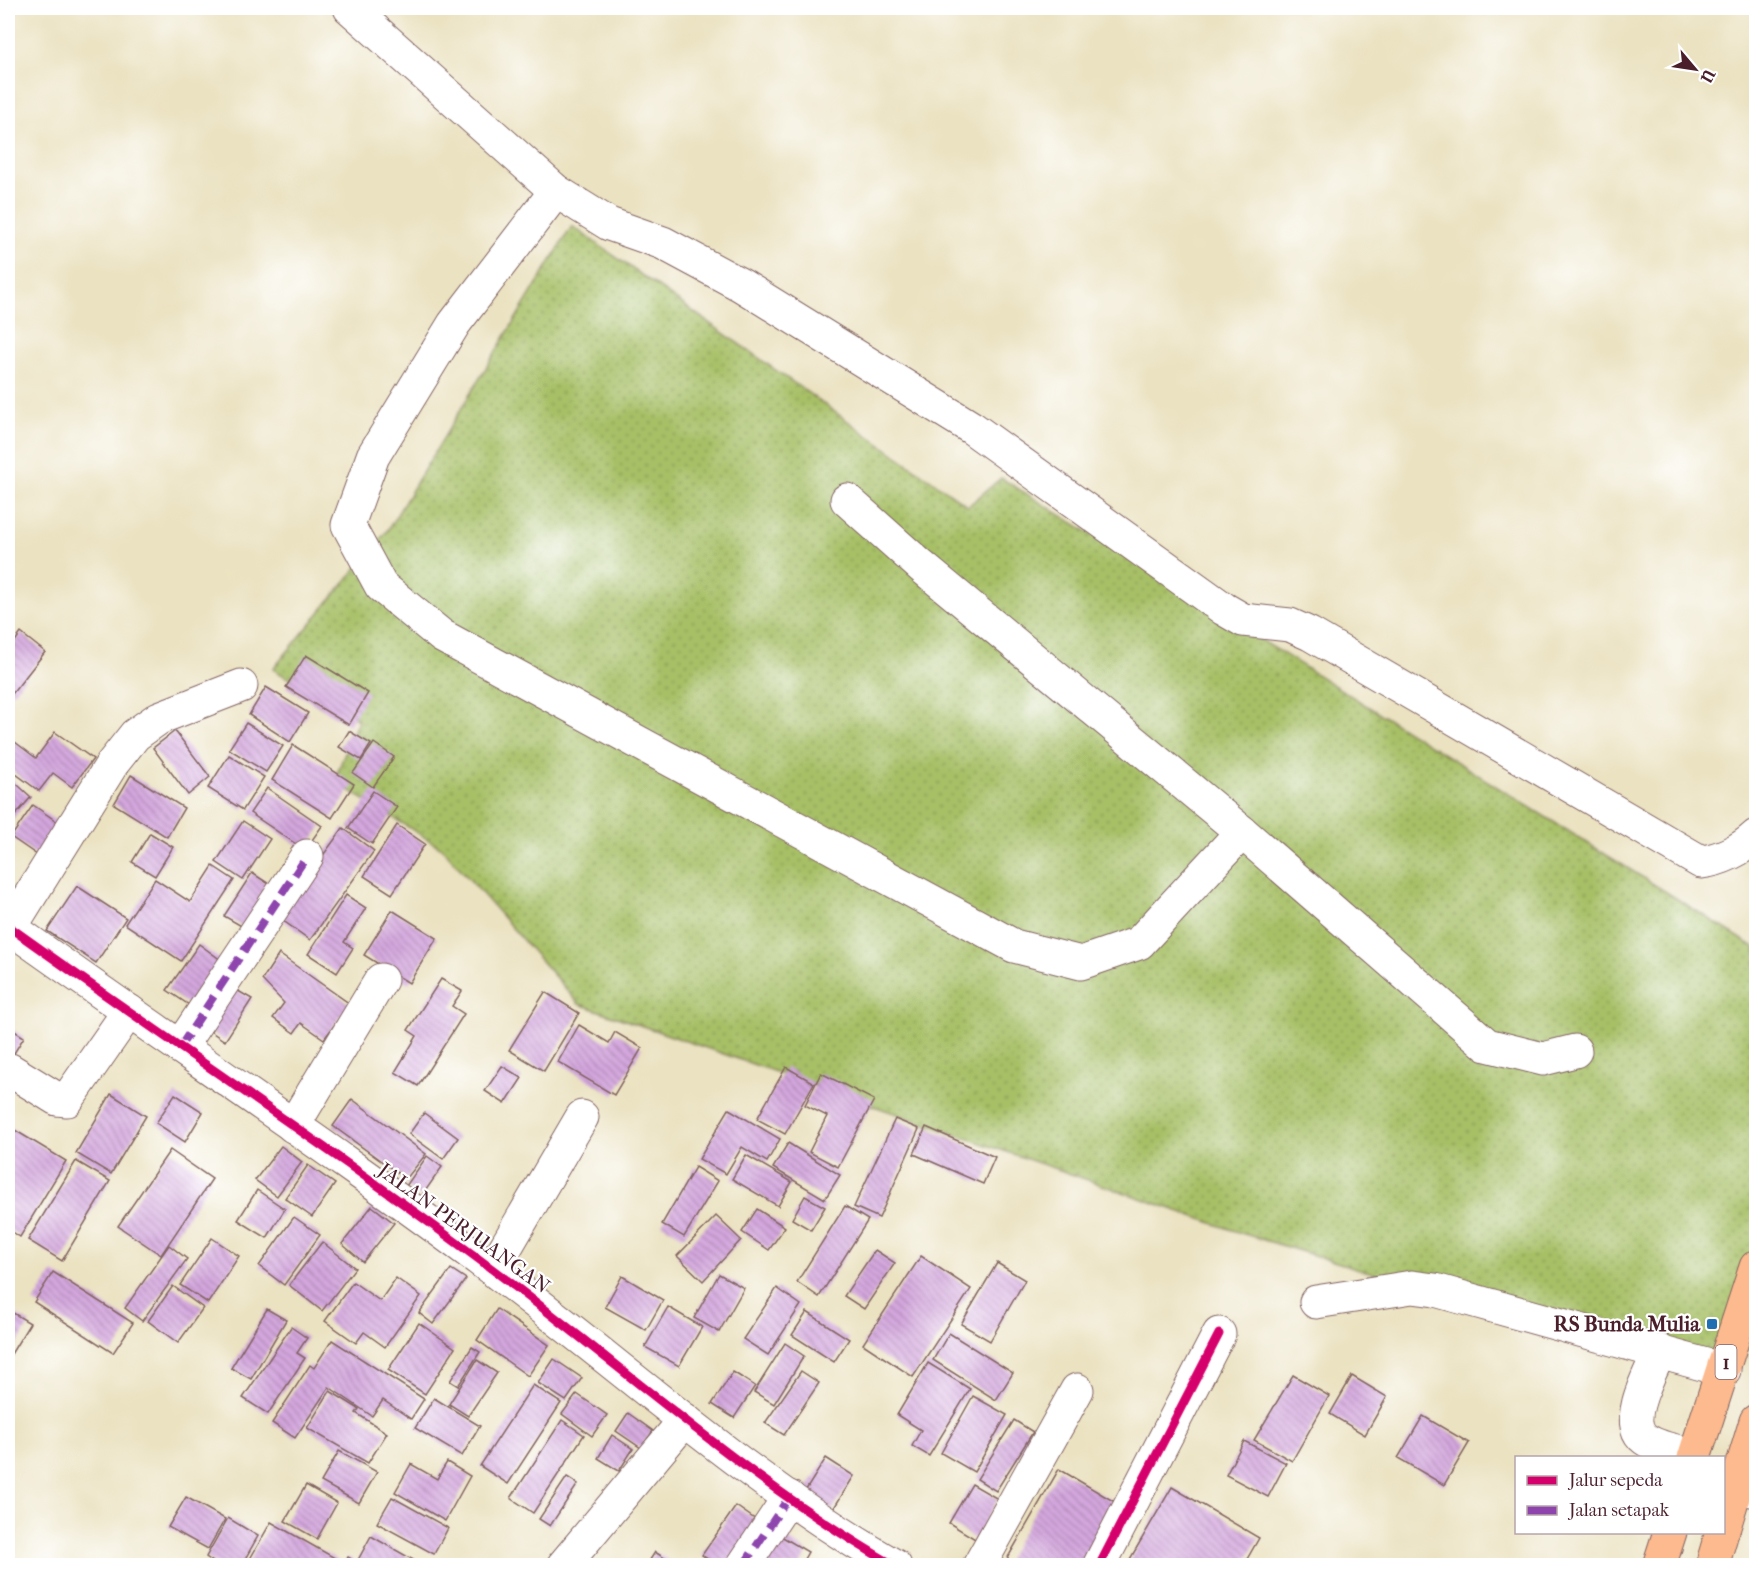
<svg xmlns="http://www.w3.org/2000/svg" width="1764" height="1573" font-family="'IM FELL French Canon',serif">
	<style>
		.grass { fill: url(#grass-dots); stroke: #787048; stroke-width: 1.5 }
		.building { fill: url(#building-back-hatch) }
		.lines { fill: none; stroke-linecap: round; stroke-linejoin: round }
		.minor-casing { stroke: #826360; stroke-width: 35 }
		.highway-casing { stroke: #826360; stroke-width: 35 }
		.minor { stroke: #fff; stroke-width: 33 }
		.highway { stroke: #fcba8e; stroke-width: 33 }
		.quiet { stroke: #8e44ad; stroke-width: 8; stroke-dasharray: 15 8; stroke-linecap: butt }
		.cycleway-casing { stroke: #fff; stroke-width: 13 }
		.cycleway { stroke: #d6006c; stroke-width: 9 }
		.poi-dot { fill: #1f6fb2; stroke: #fff; stroke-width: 2 }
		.labels { text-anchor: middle; stroke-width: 4.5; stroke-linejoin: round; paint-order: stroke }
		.shield { fill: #fff; stroke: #80626b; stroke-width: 1.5 }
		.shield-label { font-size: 20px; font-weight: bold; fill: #4a1f2b }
		.street-label { font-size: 21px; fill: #4a1f2b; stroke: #fff }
		.poi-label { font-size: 21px; font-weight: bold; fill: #4a1f2b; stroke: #fff; text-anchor: end }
	</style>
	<defs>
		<pattern id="grass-dots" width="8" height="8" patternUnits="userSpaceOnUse" patternTransform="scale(1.5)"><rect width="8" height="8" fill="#a7c066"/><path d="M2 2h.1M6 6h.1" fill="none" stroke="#8a9b54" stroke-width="1.8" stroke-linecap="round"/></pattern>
		<pattern id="building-back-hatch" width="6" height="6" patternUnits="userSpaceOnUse" patternTransform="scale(1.5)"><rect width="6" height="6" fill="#d4a7de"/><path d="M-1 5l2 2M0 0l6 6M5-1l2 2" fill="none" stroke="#ae87b4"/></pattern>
	</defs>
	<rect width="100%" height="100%" fill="#fff"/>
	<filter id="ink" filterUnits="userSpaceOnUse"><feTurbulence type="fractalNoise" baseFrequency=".0167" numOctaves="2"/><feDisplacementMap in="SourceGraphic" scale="12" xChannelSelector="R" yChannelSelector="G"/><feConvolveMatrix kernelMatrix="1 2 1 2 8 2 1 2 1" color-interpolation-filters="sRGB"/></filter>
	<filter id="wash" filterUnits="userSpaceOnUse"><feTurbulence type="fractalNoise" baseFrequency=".008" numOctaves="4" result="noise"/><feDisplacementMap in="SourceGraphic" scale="24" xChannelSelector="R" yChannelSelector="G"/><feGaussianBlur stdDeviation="1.35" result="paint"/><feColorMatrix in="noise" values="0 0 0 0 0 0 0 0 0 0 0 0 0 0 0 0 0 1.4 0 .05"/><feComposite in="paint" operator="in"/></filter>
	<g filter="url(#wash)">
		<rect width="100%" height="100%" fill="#ebe2c1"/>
		<path class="grass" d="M572 226 968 506 1001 478 1756 948V1267L1727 1381 1241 1233 579 1004 442 848 334 781 358 720 273 669 387 531Z"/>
		<g id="blocks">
			<g class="building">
				<path d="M21 633 45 652 12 694 8 691V651Z"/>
				<path d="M306 655 368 693 349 725 286 687Z"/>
				<path d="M266 687 308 713 290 742 249 715Z"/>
				<path d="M246 723 283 746 266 772 229 749Z"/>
				<path d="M175 731 210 777 188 795 153 748Z"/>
				<path d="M349 731 371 744 361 760 339 747Z"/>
				<path d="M55 732 93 759 72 787 53 773 39 791 8 768V752L15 742 36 758Z"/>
				<path d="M374 743 394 757 373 787 353 773Z"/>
				<path d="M293 745 354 784 332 818 272 780Z"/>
				<path d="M229 755 264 777 243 810 208 788Z"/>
				<path d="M131 775 184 808 167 837 114 804Z"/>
				<path d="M8 776 31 797 8 824Z"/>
				<path d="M267 788 322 826 305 850 250 813Z"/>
				<path d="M373 791 397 807 372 844 348 828Z"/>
				<path d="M33 805 59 823 37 855 11 837Z"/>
				<path d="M243 821 270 839 243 880 216 862Z"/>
				<path d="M397 825 425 844 392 894 364 876Z"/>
				<path d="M343 828 374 851 310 940 278 917Z"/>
				<path d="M150 833 173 847 155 876 132 862Z"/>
				<path d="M213 866 234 880 181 961 125 924 155 879 190 902Z"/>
				<path d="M252 873 277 889 250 931 224 916Z"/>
				<path d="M77 886 126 918 96 963 47 931Z"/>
				<path d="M346 895 366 908 344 942 353 948 337 973 308 954Z"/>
				<path d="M392 910 437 938 409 983 364 955Z"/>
				<path d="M199 944 229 966 198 1011 167 990Z"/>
				<path d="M279 954 350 1004 324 1039 301 1023 294 1033 273 1018 284 1003 262 980Z"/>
				<path d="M441 979 462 991 452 1006 464 1014 418 1086 395 1072 417 1036 408 1030Z"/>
				<path d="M233 988 252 999 225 1041 207 1029Z"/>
				<path d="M545 992 579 1013 544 1071 509 1050Z"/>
				<path d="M579 1025 609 1043 615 1032 642 1048 614 1095 558 1062Z"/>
				<path d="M8 1027 24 1037 8 1063Z"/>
				<path d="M502 1066 522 1078 505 1104 485 1091Z"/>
				<path d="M786 1067 814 1083 785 1134 757 1119Z"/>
				<path d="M821 1073 874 1100 838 1167 809 1152 827 1116 805 1105Z"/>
				<path d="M111 1094 146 1116 111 1174 76 1153Z"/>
				<path d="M175 1094 203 1112 185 1142 156 1123Z"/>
				<path d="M352 1099 426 1154 406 1179 333 1126Z"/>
				<path d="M729 1109 780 1139 767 1162 742 1147 726 1174 699 1159Z"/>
				<path d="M424 1113 458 1138 443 1159 409 1134Z"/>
				<path d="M895 1119 919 1129 879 1218 854 1207Z"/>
				<path d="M8 1126 66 1161 20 1237 8 1229Z"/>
				<path d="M926 1127 995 1157 983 1184 914 1154Z"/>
				<path d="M788 1143 840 1175 825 1199 773 1168Z"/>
				<path d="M281 1146 302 1162 277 1196 255 1180Z"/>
				<path d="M170 1150 212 1179 161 1255 118 1226Z"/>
				<path d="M746 1155 792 1182 778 1206 732 1179Z"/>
				<path d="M427 1156 442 1167 421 1197 406 1186Z"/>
				<path d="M76 1161 110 1181 62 1261 28 1240Z"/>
				<path d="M308 1165 335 1184 312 1217 285 1198Z"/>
				<path d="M695 1167 718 1181 684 1237 662 1224Z"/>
				<path d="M257 1190 285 1209 267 1238 238 1220Z"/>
				<path d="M805 1196 825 1207 811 1230 792 1219Z"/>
				<path d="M372 1206 394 1223 363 1262 342 1244Z"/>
				<path d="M845 1206 868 1220 819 1297 797 1282Z"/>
				<path d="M757 1209 785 1227 769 1250 742 1232Z"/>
				<path d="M716 1216 741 1240 703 1281 677 1256Z"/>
				<path d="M294 1217 320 1235 284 1285 259 1266Z"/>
				<path d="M212 1238 239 1256 208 1303 180 1285Z"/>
				<path d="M322 1242 355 1268 322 1311 289 1285Z"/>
				<path d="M169 1245 187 1259 142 1321 125 1308Z"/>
				<path d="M875 1250 895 1263 864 1309 844 1296Z"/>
				<path d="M921 1256 971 1289 913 1377 863 1344Z"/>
				<path d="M997 1263 1025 1280 990 1341 961 1324Z"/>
				<path d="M451 1269 466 1279 433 1324 419 1313Z"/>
				<path d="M53 1272 133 1323 113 1353 34 1302Z"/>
				<path d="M719 1274 744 1288 719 1332 694 1318Z"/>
				<path d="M622 1276 663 1300 646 1330 605 1307Z"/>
				<path d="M396 1278 421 1296 385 1347 364 1332 356 1343 325 1321 353 1282 380 1301Z"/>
				<path d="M173 1286 203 1308 178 1343 148 1321Z"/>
				<path d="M777 1288 801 1305 768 1355 743 1339Z"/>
				<path d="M668 1307 702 1327 679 1366 645 1347Z"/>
				<path d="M267 1309 286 1320 251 1379 231 1368Z"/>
				<path d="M497 1309 549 1345 528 1376 477 1340Z"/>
				<path d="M8 1310 30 1323 8 1359Z"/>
				<path d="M807 1312 849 1339 834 1362 792 1335Z"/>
				<path d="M419 1323 455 1348 425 1394 388 1370Z"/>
				<path d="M291 1327 307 1338 297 1353 305 1358 268 1414 243 1398Z"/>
				<path d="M949 1333 1013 1373 996 1400 933 1360Z"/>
				<path d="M332 1340 424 1399 411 1419 383 1400 372 1416 329 1387 295 1438 272 1423 310 1365 314 1368Z"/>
				<path d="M785 1343 804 1356 774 1404 754 1392Z"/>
				<path d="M472 1347 480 1352 458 1386 450 1381Z"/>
				<path d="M554 1359 582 1378 566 1401 538 1383Z"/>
				<path d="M477 1360 497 1373 468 1416 449 1404Z"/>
				<path d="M928 1363 970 1389 929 1456 912 1446 921 1430 897 1415Z"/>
				<path d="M801 1371 819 1383 784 1435 765 1423Z"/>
				<path d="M733 1372 755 1386 734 1418 712 1404Z"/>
				<path d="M1293 1375 1329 1396 1292 1461 1254 1440Z"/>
				<path d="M1352 1376 1387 1397 1365 1435 1330 1414Z"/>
				<path d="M533 1385 561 1403 508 1484 480 1466Z"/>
				<path d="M330 1391 359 1409 356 1413 387 1433 368 1463 307 1428Z"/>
				<path d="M577 1394 607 1415 592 1436 562 1414Z"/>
				<path d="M973 1396 1007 1415 974 1472 941 1453Z"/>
				<path d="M434 1398 480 1426 462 1456 415 1428Z"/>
				<path d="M628 1413 653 1431 641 1448 616 1431Z"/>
				<path d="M1423 1416 1469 1443 1444 1485 1398 1458Z"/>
				<path d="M562 1420 584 1435 533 1513 511 1498Z"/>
				<path d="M1014 1420 1033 1432 996 1491 977 1479Z"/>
				<path d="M612 1435 633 1449 619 1471 598 1458Z"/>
				<path d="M1244 1441 1286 1463 1268 1497 1226 1475Z"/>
				<path d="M339 1451 377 1472 359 1503 321 1482Z"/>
				<path d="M826 1458 854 1476 832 1511 804 1493Z"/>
				<path d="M447 1462 470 1476 445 1521 395 1492 411 1464 437 1479Z"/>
				<path d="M1059 1469 1125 1508 1092 1566H1019L1007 1559Z"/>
				<path d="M567 1477 578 1484 550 1526 539 1519Z"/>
				<path d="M972 1484 998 1499 975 1539 949 1523Z"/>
				<path d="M306 1485 337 1503 317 1539 285 1521Z"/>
				<path d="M1172 1487 1259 1538 1243 1566H1126Z"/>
				<path d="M186 1497 225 1519 208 1549 168 1527Z"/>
				<path d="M392 1497 448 1528 434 1554 377 1523Z"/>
				<path d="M736 1506 766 1527 739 1566H718L702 1555Z"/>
				<path d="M228 1518 258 1536 241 1566H219L206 1557Z"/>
				<path d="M271 1522 340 1561 337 1566H246Z"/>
				<path d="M776 1533 808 1552 800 1566H756Z"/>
				<path d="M371 1536 424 1566H367L358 1560Z"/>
				<path d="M655 1552 677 1566H646Z"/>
				<path d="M348 1557 363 1566H343Z"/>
			</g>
		</g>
	</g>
	<g filter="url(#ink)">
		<use href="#blocks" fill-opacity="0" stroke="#826360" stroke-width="1.5"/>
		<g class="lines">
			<g class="minor-casing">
				<g id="minor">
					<path d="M350 8 556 191 609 224 663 243 741 285 972 428 1224 609 1243 620 1290 625 1310 634 1701 862C1721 860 1742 849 1756 836"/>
					<path d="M556 191 454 324 373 456 348 525 381 586 442 636 1014 946 1081 963 1139 943 1242 832"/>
					<path d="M847 500 921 566 1242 832 1487 1045 1543 1059 1575 1051"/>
					<path d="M8 926C168 1041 334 1150 492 1269 625 1368 750 1483 895 1566"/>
					<path d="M10 928 112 764 135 735 159 718 241 686"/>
					<path d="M180 1047 307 856"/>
					<path d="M10 1070 57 1099 67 1100 129 1011"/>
					<path d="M293 1126 381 980"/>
					<path d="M493 1269 582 1117"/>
					<path d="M1316 1302 1412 1287 1435 1290 1724 1370"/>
					<path d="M1660 1351C1651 1371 1622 1422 1645 1439 1659 1449 1678 1451 1694 1455"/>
					<path d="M1736 1486 1756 1491"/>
					<path d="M563 1566 685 1420"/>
					<path d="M743 1566 789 1497"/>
					<path d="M979 1566 1077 1390"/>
					<path d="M1099 1566 1219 1334"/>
				</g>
			</g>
			<g class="highway-casing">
				<g id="highway">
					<path d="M1694 1458 1756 1267"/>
					<path d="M1724 1527 1756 1421"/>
					<path d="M1659 1566 1670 1532"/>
					<path d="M1712 1566 1722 1532"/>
				</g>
			</g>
			<use href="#minor" class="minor"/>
			<use href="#highway" class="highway"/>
			<g class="quiet">
				<path d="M180 1047 307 856"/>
				<path d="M743 1566 789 1497"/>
			</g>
			<g class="cycleway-casing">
				<g id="cycleway">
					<path d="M8 926C168 1041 334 1150 492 1269 625 1368 750 1483 895 1566"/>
					<path d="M1099 1566 1219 1334"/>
				</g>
			</g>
			<use href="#cycleway" class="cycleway"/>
		</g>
	</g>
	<rect class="poi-dot" x="1706" y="1318" width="12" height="12" rx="3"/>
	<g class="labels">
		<rect class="shield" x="1715.5" y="1345" width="21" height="34" rx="4.5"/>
		<g class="shield-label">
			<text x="1726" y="1369">1</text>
		</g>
		<g class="street-label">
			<text transform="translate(464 1228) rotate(36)" y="7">JALAN PERJUANGAN</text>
		</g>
		<g class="poi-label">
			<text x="1700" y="1331">RS Bunda Mulia</text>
		</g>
	</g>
	<rect width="1764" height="1573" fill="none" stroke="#fff" stroke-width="30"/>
	<rect x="1515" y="1456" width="210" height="78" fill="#ffffff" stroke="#b7a5aa" stroke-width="1.5"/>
	<rect x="1527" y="1476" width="30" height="9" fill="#d6006c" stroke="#b7a5aa" stroke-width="1.5"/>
	<text x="1569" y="1486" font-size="18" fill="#4a1f2b">Jalur sepeda</text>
	<rect x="1527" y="1506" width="30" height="9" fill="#8e44ad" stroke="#b7a5aa" stroke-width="1.5"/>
	<text x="1569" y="1516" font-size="18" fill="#4a1f2b">Jalan setapak</text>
	<g transform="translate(1695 69) rotate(119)" stroke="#ffffff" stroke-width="4.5" paint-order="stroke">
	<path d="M0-4.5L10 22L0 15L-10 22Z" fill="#4a1f2b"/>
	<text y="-9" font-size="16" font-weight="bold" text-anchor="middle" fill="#4a1f2b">U</text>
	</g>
</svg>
